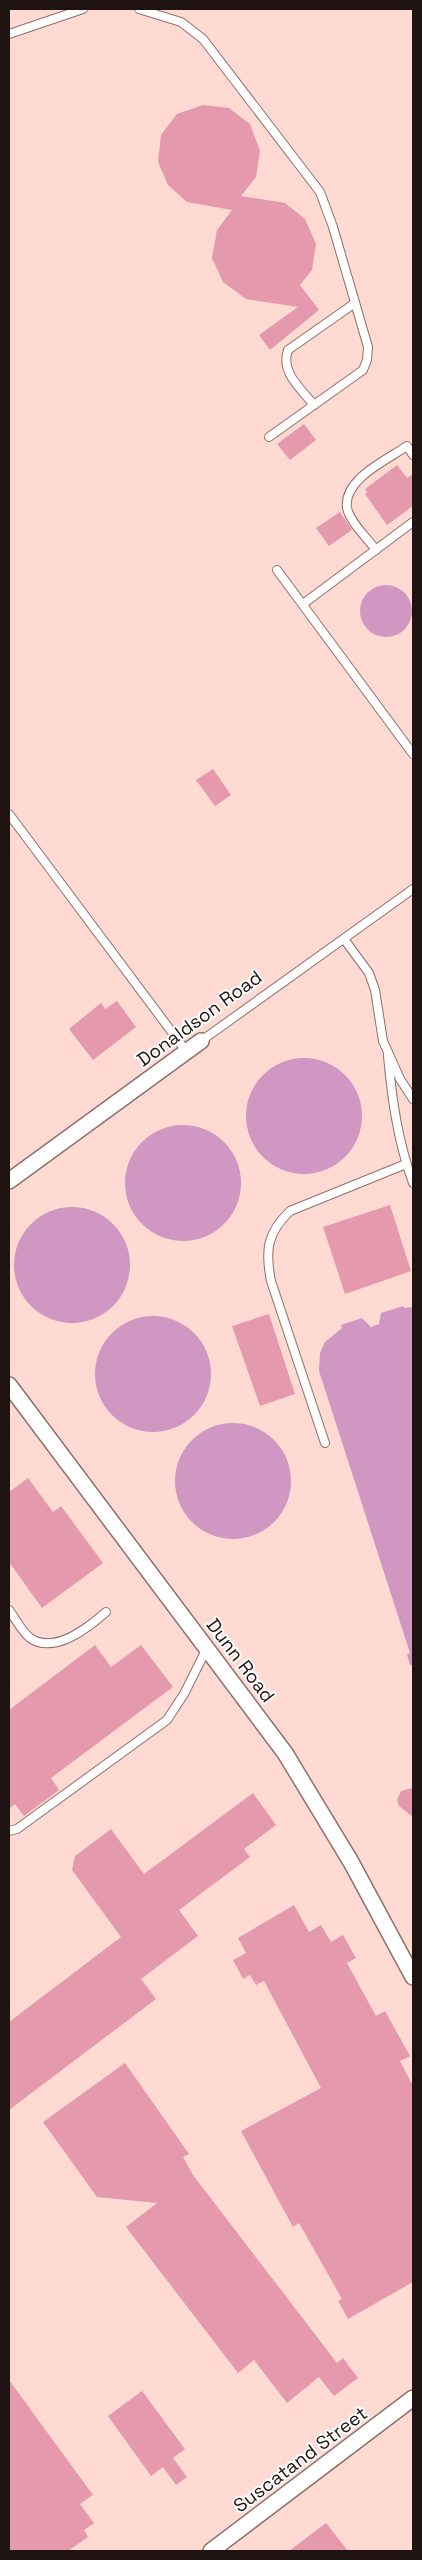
<svg xmlns="http://www.w3.org/2000/svg" width="422" height="2560" font-family="'Space Grotesk',sans-serif">
	<style>
		.water { fill: #d197c3 }
		.building { fill: #e49aac }
		.lines { fill: none; stroke-linecap: round; stroke-linejoin: round }
		.lane-casing { stroke: #8f7069; stroke-width: 10 }
		.street-casing { stroke: #8f7069; stroke-width: 18 }
		.lane { stroke: #fff; stroke-width: 8 }
		.street { stroke: #fff; stroke-width: 15 }
		.labels { text-anchor: middle; stroke-width: 4; stroke-linejoin: round; paint-order: stroke }
		.street-label { font-size: 19px; fill: #1f1311; stroke: #fff }
	</style>
	<rect width="100%" height="100%" fill="#fedad3"/>
	<g class="water">
		<circle cx="386" cy="611" r="26"/>
		<circle cx="304" cy="1116" r="58"/>
		<circle cx="183" cy="1183" r="58"/>
		<circle cx="72" cy="1265" r="58"/>
		<path d="M403 1306 404 1308 413 1307V1664L410 1665 407 1655 410 1653 319 1371 320 1353 325 1342 342 1328 341 1325 362 1318 371 1327 379 1324 381 1313Z"/>
		<circle cx="153" cy="1374" r="58"/>
		<circle cx="233" cy="1481" r="58"/>
	</g>
	<g class="building">
		<path d="M203 105 229 108 250 124 260 151 256 177 241 196 285 203 305 219 316 244 312 270 300 285 319 310 270 350 259 335 298 307 246 299 223 282 212 258 217 230 232 210 187 202 168 185 158 162 161 135 177 114Z"/>
		<path d="M304 424 316 440 290 460 277 444Z"/>
		<path d="M397 465 407 478 413 474V506L387 525 365 494 367 492 365 489Z"/>
		<path d="M340 512 352 530 329 546 316 528Z"/>
		<path d="M213 769 231 795 215 806 196 780Z"/>
		<path d="M117 1001 136 1027 93 1060 69 1029 101 1003 105 1009Z"/>
		<path d="M390 1205 411 1271 345 1294 323 1227Z"/>
		<path d="M269 1314 295 1394 260 1406 232 1326Z"/>
		<path d="M28 1478 53 1512 61 1506 103 1563 42 1608 9 1562V1492Z"/>
		<path d="M95 1645 111 1667 141 1645 173 1687 51 1778 59 1790 24 1816 15 1804 9 1809V1710Z"/>
		<path d="M413 1788V1817L399 1806 397 1800 401 1791Z"/>
		<path d="M253 1793 276 1825 244 1849 250 1857 179 1910 198 1936 141 1979 156 1999 9 2110V2022L121 1937 72 1870 75 1856 111 1829 144 1874Z"/>
		<path d="M294 1905 309 1932 321 1925 331 1942 343 1935 356 1958 347 1963 376 2016 385 2011 410 2056 400 2061 413 2086V2282L348 2319 338 2301 342 2299 299 2223 293 2227 241 2131 321 2088 264 1981 256 1985 250 1975 243 1979 233 1960 246 1953 238 1938Z"/>
		<path d="M125 2063 189 2154 183 2157 193 2175 337 2363 343 2358 358 2378 334 2396 319 2377 287 2403 254 2360 238 2373 126 2227 157 2203 97 2197 43 2122Z"/>
		<path d="M9 2380 93 2495 80 2504 94 2523 84 2530 88 2537 68 2551H9Z"/>
		<path d="M142 2391 185 2449 173 2458 187 2477 176 2485 163 2467 151 2476 108 2416Z"/>
		<path d="M326 2523 348 2551H289Z"/>
	</g>
	<g class="lines">
		<g class="lane-casing">
			<g id="lane">
				<path d="M139 9 181 22 203 39 320 192 333 227 368 347 367 360 363 370 269 437"/>
				<path d="M9 34 83 9"/>
				<path d="M314 405C301 389 280 372 288 350L355 303"/>
				<path d="M376 550C367 538 350 522 347 508 343 479 387 460 407 446L413 455"/>
				<path d="M277 570 413 754"/>
				<path d="M303 604 413 522"/>
				<path d="M9 814 186 1051"/>
				<path d="M344 939 369 973 375 990 383 1041 400 1079 413 1099"/>
				<path d="M201 1041 413 889"/>
				<path d="M388 1056C392 1100 398 1142 413 1183"/>
				<path d="M325 1443 271 1281C265 1250 267 1233 290 1211L406 1164"/>
				<path d="M9 1610C15 1618 22 1632 30 1638 55 1655 89 1627 106 1612"/>
				<path d="M9 1831 17 1829 167 1720 184 1694 207 1648"/>
			</g>
		</g>
		<g class="street-casing">
			<g id="street">
				<path d="M9 1181 201 1041"/>
				<path d="M9 1385 285 1753 351 1862 413 1977"/>
				<path d="M211 2551 413 2398"/>
			</g>
		</g>
		<use href="#lane" class="lane"/>
		<use href="#street" class="street"/>
	</g>
	<g class="labels">
		<g class="street-label">
			<text transform="translate(199 1018) rotate(-36)" y="7">Donaldson Road</text>
			<text transform="translate(241 1660) rotate(53)" y="7">Dunn Road</text>
			<text transform="translate(300 2459) rotate(-37)" y="7">Suscatand Street</text>
		</g>
	</g>
	<rect width="422" height="2560" fill="none" stroke="#1f1311" stroke-width="20"/>
</svg>
